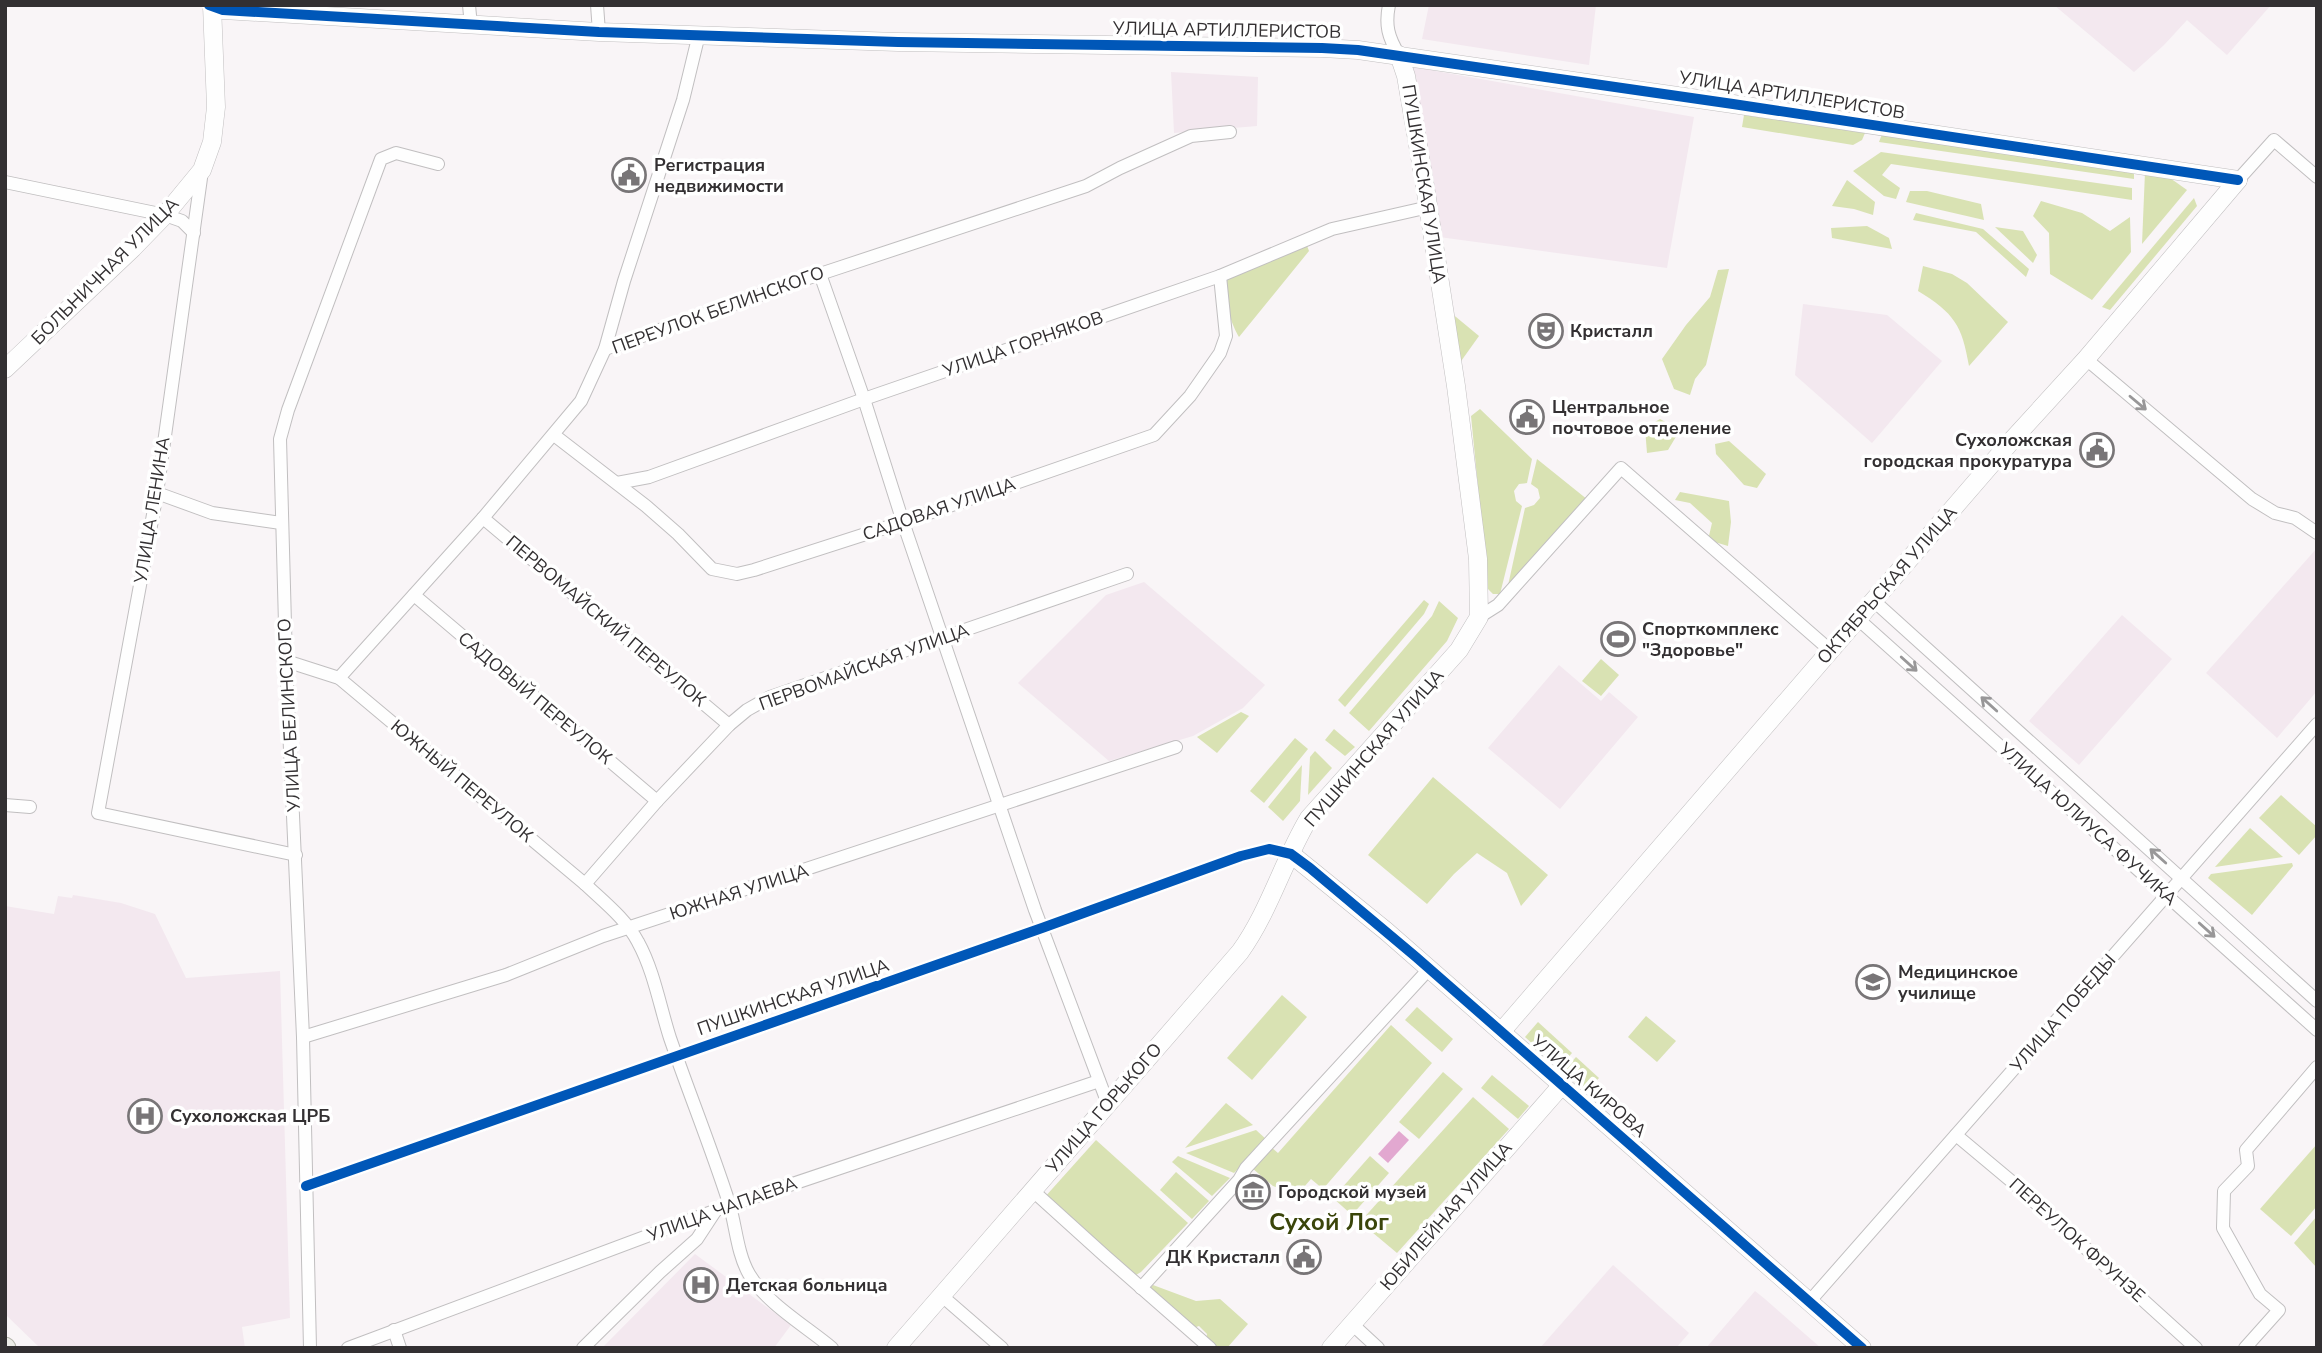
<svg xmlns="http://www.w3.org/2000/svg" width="2322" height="1353" font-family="'Nunito Sans',sans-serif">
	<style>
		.built { fill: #f3e8ef }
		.green { fill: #d9e2b3 }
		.water { fill: #e2a8d0 }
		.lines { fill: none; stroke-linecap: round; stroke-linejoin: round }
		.street-casing { stroke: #c1bfc0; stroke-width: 14 }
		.secondary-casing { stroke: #c1bfc0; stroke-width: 19 }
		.primary-casing { stroke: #b6b7ad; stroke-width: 21 }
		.street { stroke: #fefefe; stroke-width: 12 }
		.secondary { stroke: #fefefe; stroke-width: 18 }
		.primary { stroke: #edede8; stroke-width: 19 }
		.cycleway-casing { stroke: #fff; stroke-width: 15 }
		.cycleway { stroke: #0057b8; stroke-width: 10 }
		.oneway { stroke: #989798 }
		.labels { text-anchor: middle; stroke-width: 7; stroke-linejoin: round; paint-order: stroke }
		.street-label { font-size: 18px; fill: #333032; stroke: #fff }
		.poi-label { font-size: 18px; font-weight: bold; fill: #333032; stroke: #fff; text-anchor: start }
		.district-label { font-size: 24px; font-weight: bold; fill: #3a450a; stroke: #fff }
	</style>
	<rect width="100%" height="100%" fill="#f9f5f7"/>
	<g class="built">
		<path d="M1429 5H1596L1589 65 1422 39Z"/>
		<path d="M2054 5H2271L2227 55 2187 20 2164 45 2134 72Z"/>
		<path d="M1413 67 1694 117 1667 268 1439 237Z"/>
		<path d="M1171 72 1258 77 1257 126 1174 133Z"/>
		<path d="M1803 304 1887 315 1942 361 1872 443 1795 375Z"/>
		<path d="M2317 548V691L2277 738 2206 673Z"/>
		<path d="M1144 582 1265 685 1243 708 1193 736 1109 761 1018 683 1106 595Z"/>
		<path d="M2122 615 2172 659 2079 765 2029 721Z"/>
		<path d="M1559 665 1601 701 1609 692 1638 717 1560 809 1488 748Z"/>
		<path d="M73 895 121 903 155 914 186 978 280 971 290 1318 242 1327 245 1348H40L5 1314V906L54 914 58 896 72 898Z"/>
		<path d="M695 1254 791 1325 774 1348H602Z"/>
		<path d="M1613 1265 1689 1333 1676 1348H1540Z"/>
		<path d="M1755 1291 1765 1299 1821 1348H1706Z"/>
	</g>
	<g class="green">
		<path d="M1744 115 1865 133 1862 140 1853 145 1742 127Z"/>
		<path d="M1882 134 2134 171V179L1879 142Z"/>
		<path d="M1881 152 2132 188V200L1891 164 1882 175 1900 188 1896 199 1884 196 1853 171Z"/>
		<path d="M2145 172 2170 178 2187 190 2142 244Z"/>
		<path d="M1847 180 1875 202 1873 215 1854 209 1832 206Z"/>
		<path d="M1910 191H1927L1981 204 1984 220 1906 202Z"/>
		<path d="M2194 198 2197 206 2110 310 2102 307Z"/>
		<path d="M2041 201 2082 213 2110 231 2130 217 2131 252 2092 300 2050 274 2049 233 2033 216Z"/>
		<path d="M1916 213 1983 229 2029 269 2026 277 1976 232 1913 220Z"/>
		<path d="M1867 226 1889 238 1892 249 1832 238 1831 228Z"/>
		<path d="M1995 227 2023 231 2037 255 2033 263Z"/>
		<path d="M1306 243 1309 251 1239 337C1232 325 1222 298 1226 283 1227 279 1231 277 1233 274Z"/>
		<path d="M1923 266 1952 274 1967 283 2008 322 1969 366C1962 325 1954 313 1918 291Z"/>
		<path d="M1729 269 1706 365 1695 379 1690 395 1674 389 1662 359 1686 325 1710 297 1718 270Z"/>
		<path d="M1450 312 1479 336 1459 364Z"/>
		<path d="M1480 409 1532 459 1527 483 1519 484 1514 491 1516 501 1522 506 1500 594H1493L1488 589 1471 416Z"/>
		<path d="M1660 419 1680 430 1668 450 1647 453 1645 428Z"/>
		<path d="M1729 441 1766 474 1757 488 1744 485 1716 454 1715 444Z"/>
		<path d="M1537 459 1588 500 1507 590 1525 508 1534 505 1540 498 1538 489 1531 484Z"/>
		<path d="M1680 492 1729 501 1731 522 1728 546 1708 540 1712 523 1690 503 1675 500Z"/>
		<path d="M1424 600 1429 604 1424 614 1345 707 1338 700Z"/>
		<path d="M1439 601 1458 618 1447 641 1369 731 1349 713 1432 616Z"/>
		<path d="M1601 659 1619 675 1601 696 1582 681Z"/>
		<path d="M1241 712 1249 716 1217 753 1197 737Z"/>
		<path d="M1334 729 1355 747 1345 756 1325 740Z"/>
		<path d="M1295 738 1308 749 1264 803 1250 791Z"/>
		<path d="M1315 751 1332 768 1308 795 1310 757Z"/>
		<path d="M1302 765 1300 801 1283 821 1268 807Z"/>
		<path d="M1433 777 1548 875 1521 906 1507 873 1477 853 1454 874 1427 904 1368 855Z"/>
		<path d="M2281 795 2317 827V835L2299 855 2259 818Z"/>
		<path d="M2250 828 2283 857 2215 867Z"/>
		<path d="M2292 863 2293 866 2252 915 2208 878 2211 874Z"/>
		<path d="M1282 995 1307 1017 1252 1080 1227 1058Z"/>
		<path d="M1417 1007 1453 1039 1442 1052 1405 1020Z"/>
		<path d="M1646 1016 1676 1041 1657 1062 1628 1037Z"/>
		<path d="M1538 1022 1572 1053 1559 1068 1525 1037Z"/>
		<path d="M1391 1025 1432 1063 1323 1189 1311 1179 1297 1195 1273 1186 1252 1168 1271 1147 1278 1153Z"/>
		<path d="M1576 1057 1599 1078 1586 1092 1563 1072Z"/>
		<path d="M1443 1072 1463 1089 1419 1139 1399 1122Z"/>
		<path d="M1492 1075 1529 1106 1518 1119 1481 1088Z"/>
		<path d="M1473 1097 1509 1129 1397 1253 1360 1222Z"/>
		<path d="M1226 1103 1253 1125 1185 1148Z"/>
		<path d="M1256 1130 1267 1140 1234 1173 1186 1153Z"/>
		<path d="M1096 1140 1188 1223 1141 1272 1136 1275 1130 1274 1044 1198Z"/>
		<path d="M2317 1144V1206L2291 1236 2260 1209Z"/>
		<path d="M1178 1156 1230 1178 1212 1196 1172 1162Z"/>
		<path d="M1370 1156 1389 1173 1352 1215 1333 1198Z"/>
		<path d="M1176 1172 1209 1201 1192 1219 1160 1190Z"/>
		<path d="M2317 1216V1268L2294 1243Z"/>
		<path d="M1153 1285 1196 1301 1220 1299 1248 1324 1227 1348H1216L1206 1339 1207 1334 1199 1326 1193 1328 1148 1290Z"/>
	</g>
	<path class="water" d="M1399 1131 1409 1140 1388 1163 1378 1154Z"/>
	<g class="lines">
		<g class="street-casing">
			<g id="street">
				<path d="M469 5 471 26"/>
				<path d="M597 5 599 32"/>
				<path d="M1389 5C1385 25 1388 37 1399 55"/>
				<path d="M202 171 157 493 98 813 296 855"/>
				<path d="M2238 180 2274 140 2317 177"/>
				<path d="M5 182 165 215 182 221 194 233"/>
				<path d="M820 274 864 399 903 522 1035 910 1108 1104"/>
				<path d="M605 349 820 274 1086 186 1120 168 1191 136 1230 132"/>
				<path d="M2086 359 2252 499 2275 513 2295 518 2317 533"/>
				<path d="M554 435 646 506 678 534 712 569 737 574 754 570 903 522 1154 435 1190 396 1220 353 1226 336 1220 276"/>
				<path d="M617 483 649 477 864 399 1220 276 1332 229 1429 207"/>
				<path d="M157 493 212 513 281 523"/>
				<path d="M483 518 729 725"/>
				<path d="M414 595 657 801"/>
				<path d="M1874 601 2317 1001"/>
				<path d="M1479 617 1498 605 1621 468 1831 651"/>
				<path d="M1858 619 2317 1030"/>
				<path d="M286 661 339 678 585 884C604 902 626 919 638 942 654 971 660 1007 670 1038 689 1093 711 1147 729 1203 736 1226 737 1253 749 1274 766 1303 807 1327 832 1348"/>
				<path d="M339 678 483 518 581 401 605 349 624 281 683 100 699 34"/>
				<path d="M5 805 30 807"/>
				<path d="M585 884 657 801 729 725 747 710 770 697 1127 574"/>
				<path d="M303 1037 506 975 603 936 1176 747"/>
				<path d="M1956 1135 2017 1186 2196 1348"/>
				<path d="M306 1186 1042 928 1241 856 1269 849 1291 854"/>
				<path d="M1032 1190 1105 1256 1210 1348"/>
				<path d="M1141 1288 1239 1180 1246 1168 1429 969"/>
				<path d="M942 1296 1002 1348"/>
				<path d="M1809 1302 2317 724"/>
				<path d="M1352 1324 1378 1348"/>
				<path d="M394 1330 400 1348"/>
				<path d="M310 1348 303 1037 286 661 280 439 288 410 381 159 396 153 438 164"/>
				<path d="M348 1348 730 1205 1099 1081"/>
				<path d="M583 1348 660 1272 697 1239 716 1210"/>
				<path d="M2245 1348 2279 1310 2260 1294 2223 1228 2224 1191 2248 1166 2246 1150 2317 1067"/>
			</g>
		</g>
		<g class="secondary-casing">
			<g id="secondary">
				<path d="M212 7 223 10 599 32 898 42 1322 48 1358 50 1733 104 2238 180"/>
				<path d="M5 369 133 248 165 215 202 170 212 142 216 107 212 5"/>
				<path d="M1291 854 1386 931 1862 1348"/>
				<path d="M1501 1032 2013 439 2086 359 2238 180"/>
				<path d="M896 1348 1240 952C1270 910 1283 861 1309 818L1459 650 1479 617 1478 559 1456 386 1425 186 1406 76 1399 55"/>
				<path d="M1331 1348 1562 1085"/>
			</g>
		</g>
		<g class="primary-casing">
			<path id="primary" d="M5 1347 6 1348"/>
		</g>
		<use href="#street" class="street"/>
		<use href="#secondary" class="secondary"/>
		<use href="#primary" class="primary"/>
		<g class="cycleway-casing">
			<g id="cycleway">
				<path d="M209 5 223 10 599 32 898 42 1322 48 1358 50 1733 104 2238 180"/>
				<path d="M306 1186 1042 928 1241 856 1269 849 1291 854 1310 868 1416 957 1862 1348"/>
			</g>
		</g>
		<use href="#cycleway" class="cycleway"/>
	</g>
	<defs><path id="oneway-shaft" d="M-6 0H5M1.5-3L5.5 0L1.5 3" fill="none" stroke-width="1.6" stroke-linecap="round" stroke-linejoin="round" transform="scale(1.75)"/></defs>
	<g class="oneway">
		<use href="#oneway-shaft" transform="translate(2138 403) rotate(40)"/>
		<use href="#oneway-shaft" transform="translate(1909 664) rotate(42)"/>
		<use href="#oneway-shaft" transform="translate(1989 704) rotate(-138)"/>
		<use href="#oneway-shaft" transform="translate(2158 856) rotate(-138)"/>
		<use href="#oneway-shaft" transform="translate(2207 930) rotate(42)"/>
	</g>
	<defs>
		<g id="civic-ring" transform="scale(1.75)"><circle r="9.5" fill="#fff" stroke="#787577" stroke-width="1.5"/><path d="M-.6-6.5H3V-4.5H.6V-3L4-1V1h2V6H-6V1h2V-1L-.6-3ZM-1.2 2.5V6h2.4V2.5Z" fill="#787577"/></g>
		<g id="theatre-ring" transform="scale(1.75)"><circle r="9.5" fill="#fff" stroke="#787577" stroke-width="1.5"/><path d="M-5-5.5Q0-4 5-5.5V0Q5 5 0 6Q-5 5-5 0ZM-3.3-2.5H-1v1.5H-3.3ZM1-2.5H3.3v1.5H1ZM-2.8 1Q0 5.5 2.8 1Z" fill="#787577"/></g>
		<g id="stadium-ring" transform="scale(1.75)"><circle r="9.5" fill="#fff" stroke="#787577" stroke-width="1.5"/><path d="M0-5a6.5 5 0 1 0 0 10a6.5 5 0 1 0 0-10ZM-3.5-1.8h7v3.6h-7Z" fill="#787577"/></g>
		<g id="university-ring" transform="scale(1.75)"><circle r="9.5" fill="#fff" stroke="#787577" stroke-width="1.5"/><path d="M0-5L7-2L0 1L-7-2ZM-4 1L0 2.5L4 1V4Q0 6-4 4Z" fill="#787577"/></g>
		<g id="hospital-ring" transform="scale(1.75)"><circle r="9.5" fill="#fff" stroke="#787577" stroke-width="1.5"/><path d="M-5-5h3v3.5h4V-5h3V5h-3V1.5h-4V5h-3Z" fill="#787577"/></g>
		<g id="museum-ring" transform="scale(1.75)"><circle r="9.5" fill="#fff" stroke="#787577" stroke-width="1.5"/><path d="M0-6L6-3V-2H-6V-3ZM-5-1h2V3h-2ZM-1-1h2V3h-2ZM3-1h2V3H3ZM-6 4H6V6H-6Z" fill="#787577"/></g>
	</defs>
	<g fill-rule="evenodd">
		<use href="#civic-ring" x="629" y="175"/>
		<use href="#theatre-ring" x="1546" y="331"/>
		<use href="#civic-ring" x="1527" y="417"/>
		<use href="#civic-ring" x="2097" y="450"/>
		<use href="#stadium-ring" x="1618" y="639"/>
		<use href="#university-ring" x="1873" y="982"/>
		<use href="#hospital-ring" x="145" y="1116"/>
		<use href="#museum-ring" x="1253" y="1192"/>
		<use href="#civic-ring" x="1304" y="1257"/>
		<use href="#hospital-ring" x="701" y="1285"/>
	</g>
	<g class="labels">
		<g class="street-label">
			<text transform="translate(1227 30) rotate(1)" y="6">УЛИЦА АРТИЛЛЕРИСТОВ</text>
			<text transform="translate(1792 95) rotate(9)" y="6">УЛИЦА АРТИЛЛЕРИСТОВ</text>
			<text transform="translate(1424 184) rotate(81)" y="6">ПУШКИНСКАЯ УЛИЦА</text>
			<text transform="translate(105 271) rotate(-45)" y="6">БОЛЬНИЧНАЯ УЛИЦА</text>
			<text transform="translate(718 310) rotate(-20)" y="6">ПЕРЕУЛОК БЕЛИНСКОГО</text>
			<text transform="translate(1023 344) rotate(-19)" y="6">УЛИЦА ГОРНЯКОВ</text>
			<text transform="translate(939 509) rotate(-19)" y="6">САДОВАЯ УЛИЦА</text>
			<text transform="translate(152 510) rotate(-81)" y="6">УЛИЦА ЛЕНИНА</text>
			<text transform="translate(1887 585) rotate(-49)" y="6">ОКТЯБРЬСКАЯ УЛИЦА</text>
			<text transform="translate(606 621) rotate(40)" y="6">ПЕРВОМАЙСКИЙ ПЕРЕУЛОК</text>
			<text transform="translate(864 667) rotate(-20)" y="6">ПЕРВОМАЙСКАЯ УЛИЦА</text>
			<text transform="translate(535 698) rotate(40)" y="6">САДОВЫЙ ПЕРЕУЛОК</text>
			<text transform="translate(289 715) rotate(-93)" y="6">УЛИЦА БЕЛИНСКОГО</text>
			<text transform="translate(1374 748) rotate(-49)" y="6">ПУШКИНСКАЯ УЛИЦА</text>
			<text transform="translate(462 781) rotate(40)" y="6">ЮЖНЫЙ ПЕРЕУЛОК</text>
			<text transform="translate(2088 824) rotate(42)" y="6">УЛИЦА ЮЛИУСА ФУЧИКА</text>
			<text transform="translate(739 892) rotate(-18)" y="6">ЮЖНАЯ УЛИЦА</text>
			<text transform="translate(793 997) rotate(-19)" y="6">ПУШКИНСКАЯ УЛИЦА</text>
			<text transform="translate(2063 1013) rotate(-49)" y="6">УЛИЦА ПОБЕДЫ</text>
			<text transform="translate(1589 1086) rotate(41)" y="6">УЛИЦА КИРОВА</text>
			<text transform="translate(1104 1108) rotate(-49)" y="6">УЛИЦА ГОРЬКОГО</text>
			<text transform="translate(722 1209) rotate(-20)" y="6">УЛИЦА ЧАПАЕВА</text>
			<text transform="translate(1446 1216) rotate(-49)" y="6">ЮБИЛЕЙНАЯ УЛИЦА</text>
			<text transform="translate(2077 1240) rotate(42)" y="6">ПЕРЕУЛОК ФРУНЗЕ</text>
		</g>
		<g class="poi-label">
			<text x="654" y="171">Регистрация<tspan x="654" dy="21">недвижимости</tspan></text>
			<text x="1570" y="337">Кристалл</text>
			<text x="1552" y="413">Центральное<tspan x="1552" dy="21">почтовое отделение</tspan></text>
			<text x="2072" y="446" text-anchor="end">Сухоложская<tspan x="2072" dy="21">городская прокуратура</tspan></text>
			<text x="1642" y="635">Спорткомплекс<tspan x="1642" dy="21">"Здоровье"</tspan></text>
			<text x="1898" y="978">Медицинское<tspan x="1898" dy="21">училище</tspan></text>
			<text x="170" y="1122">Сухоложская ЦРБ</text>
			<text x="1278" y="1198">Городской музей</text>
			<text x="1280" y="1263" text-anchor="end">ДК Кристалл</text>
			<text x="726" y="1291">Детская больница</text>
		</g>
		<g class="district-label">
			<text x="1329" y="1230">Сухой Лог</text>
		</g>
	</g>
	<rect width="2322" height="1353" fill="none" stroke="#333032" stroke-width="14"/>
</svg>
